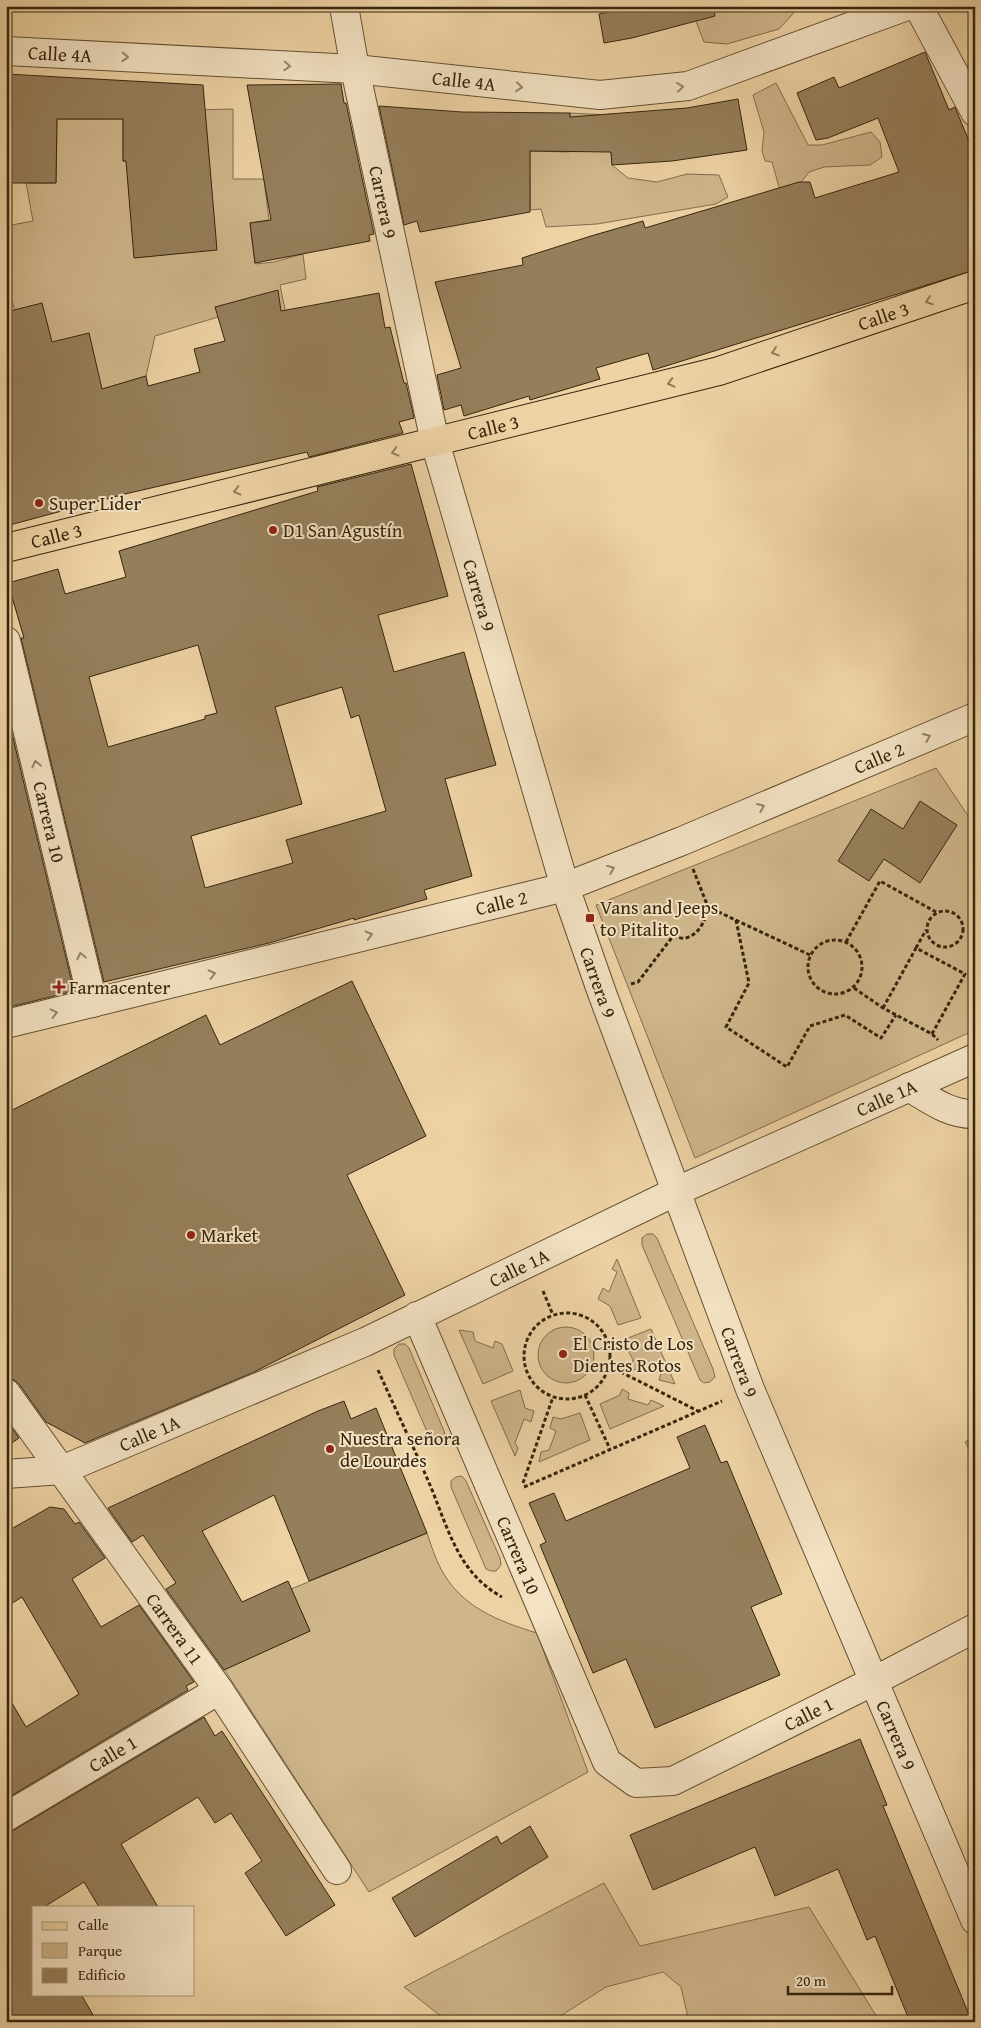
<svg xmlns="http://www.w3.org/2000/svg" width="981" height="2028" font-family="'Gentium Book Plus',serif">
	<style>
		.green { fill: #ceb58a; stroke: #826d4c }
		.building { fill: #957f5b; stroke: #36250d; fill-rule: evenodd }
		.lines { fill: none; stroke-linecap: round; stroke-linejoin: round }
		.minor-casing { stroke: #645032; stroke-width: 30 }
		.major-casing { stroke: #36250d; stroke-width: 30 }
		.path { stroke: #36250d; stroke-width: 3; stroke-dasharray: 4 2.5; stroke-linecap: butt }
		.minor { stroke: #f3e2c3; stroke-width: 28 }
		.major { stroke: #edd2a3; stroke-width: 28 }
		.oneway { stroke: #948468 }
		.oneway2 { stroke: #927c58 }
		.poi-dot { fill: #8f2418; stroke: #f3e2c3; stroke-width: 2 }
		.labels { text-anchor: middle; stroke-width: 4; stroke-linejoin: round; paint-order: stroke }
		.street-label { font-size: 19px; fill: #36250d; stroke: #f3e2c3 }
		.poi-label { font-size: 19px; fill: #36250d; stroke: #f3e2c3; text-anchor: start }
	</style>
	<rect width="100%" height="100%" fill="#edd2a3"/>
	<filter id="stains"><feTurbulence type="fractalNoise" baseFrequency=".004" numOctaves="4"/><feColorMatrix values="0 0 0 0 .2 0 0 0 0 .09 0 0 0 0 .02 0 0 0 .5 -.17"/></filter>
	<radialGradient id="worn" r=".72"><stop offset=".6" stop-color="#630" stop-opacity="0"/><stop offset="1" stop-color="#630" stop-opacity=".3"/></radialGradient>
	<g class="green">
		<path d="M690 6H800L779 29 727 44 704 42Z"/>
		<path d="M776 83 808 145H822L871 132 880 142 882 157 870 165 824 167 809 172 791 195 781 194 772 162 765 161 762 151 764 132 753 95Z"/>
		<path d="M233 109V179H264L269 220 250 223 255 264 274 262 303 254 306 279 280 285 288 324 218 317 155 336 146 376 94 392 24 349 6 275V226L33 221 26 183H56L57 119H123V161L172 162 195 110Z"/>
		<path d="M570 113 609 115 612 165 628 178 657 182 687 174 719 175 728 197 716 204 597 224 546 227 541 209 530 210V151L569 152Z"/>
		<path d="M936 768 975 826V1030L695 1158 596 905Z"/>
		<path d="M647 1234H653L657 1238 713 1369 715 1377 710 1382 704 1383 700 1380 642 1245V1238Z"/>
		<path d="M617 1259 641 1318 618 1325 610 1306 598 1299 603 1288 609 1292 617 1272 612 1269Z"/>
		<circle cx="566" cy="1355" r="28"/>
		<path d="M651 1329 675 1384 659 1380 661 1373 641 1366 638 1371 630 1368 633 1360 623 1340Z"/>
		<path d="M459 1330 473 1332 475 1341 493 1348 495 1341 502 1344 513 1371 483 1384Z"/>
		<path d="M399 1344H405L409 1348 444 1431 446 1438 441 1443 436 1444 431 1441 394 1355V1349Z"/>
		<path d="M622 1389 629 1393 628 1399 648 1405 651 1400 664 1406 610 1429 600 1404 620 1395Z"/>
		<path d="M520 1390 525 1408 534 1411 531 1422 524 1419 515 1443 518 1448 515 1456 491 1401Z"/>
		<path d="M580 1413 590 1440 539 1462 541 1452 549 1450 556 1431 550 1428 553 1417 561 1419Z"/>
		<path d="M975 1437V1459L965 1442Z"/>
		<path d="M462 1476 466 1481 500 1558 501 1565 496 1571H491L486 1569 451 1487V1481L456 1477Z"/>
		<path d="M427 1533C431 1545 435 1558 441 1569 461 1607 498 1621 537 1633L588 1772 369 1892 224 1669 310 1631 291 1589Z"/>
		<path d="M604 1883 640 1946 809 1907 880 2022H689L681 1987 663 1972 606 1987 551 2022H448L404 1987Z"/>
	</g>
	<g class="building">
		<path d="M638 6H713L715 16 632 38 604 43 599 14Z"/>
		<path d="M925 52 949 110 955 107 975 156V270L653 370 648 353 596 368 600 379 530 400 529 396 464 416 461 405 444 410 437 375 461 368 435 282 523 265 522 258 591 236 643 221 645 228 799 182H810L815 198 899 172 878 118 828 138 816 140 797 93 834 77 839 88Z"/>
		<path d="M6 74 203 85 217 250 134 258 126 161H123V119H57L56 183H6Z"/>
		<path d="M341 84 344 103H346L374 234 369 235 370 241 255 263 250 223 271 220 247 85Z"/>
		<path d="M738 99 747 150 672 161 612 165 611 152 530 151V212L420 232 417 221 404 225 379 106 462 112 570 113V117L687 108Z"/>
		<path d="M278 290 281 311 379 293 385 328 390 327 404 383H406L414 418 399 422 403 433 309 457 307 452 125 494 6 526V312L42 303 52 342 89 333 102 389 146 376 148 386 200 372 194 349 225 341 215 307Z"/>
		<path d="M411 464 448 596 378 615 394 672 464 652 496 765 445 779 472 876 424 890 427 899 354 920V918L269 943 104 982 21 638H24L8 583 58 569 65 594 126 577 119 551 318 491 317 487ZM198 645 217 713 205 716V719L108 747 89 677ZM342 687 351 718 359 715 386 811 286 840 293 863 205 888 191 836 302 804 275 707Z"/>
		<path d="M6 709 74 991 6 1008Z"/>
		<path d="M920 801 957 825 920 883 884 859 869 881 838 861 871 809 903 829Z"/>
		<path d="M352 981 426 1136 347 1175 405 1295 252 1373 85 1443 46 1422 19 1384 13 1379 6 1378V1113L206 1015 220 1045Z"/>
		<path d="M344 1401 351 1419 376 1408 427 1533 309 1581 274 1495 202 1531 242 1602 288 1581 310 1631 224 1670 166 1589 176 1583 143 1535 132 1542 108 1508 318 1411Z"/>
		<path d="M6 1420 19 1438 6 1447Z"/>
		<path d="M705 1425 721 1463 727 1461 782 1594 751 1607 780 1675 655 1728 626 1659 593 1673 540 1545 546 1542 529 1503 554 1493 566 1521 690 1468 677 1437Z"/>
		<path d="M50 1507 64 1509 75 1524 79 1522 105 1558 72 1579 101 1627 139 1605 194 1682 186 1686 188 1690 6 1799V1693L26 1727 79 1694 22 1597 6 1607V1532Z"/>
		<path d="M204 1717 215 1736 222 1731 335 1905 286 1936 245 1873 262 1861 231 1813 215 1823 198 1797 121 1844 158 1907H99L84 1882 44 1907H34V1994H81L97 2022H6V1833L14 1830Z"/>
		<path d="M860 1739 887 1805 883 1806 972 2022H910L875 1936 867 1940 838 1869 775 1896 755 1847 653 1890 630 1835Z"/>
		<path d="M530 1826 548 1857 415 1937 392 1898 497 1836 501 1844Z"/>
	</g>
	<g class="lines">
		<g class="minor-casing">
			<g id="minor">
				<path id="s1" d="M344 6 355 69 435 442 565 887 602 993 750 1389 975 1920"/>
				<path d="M918 6 975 112"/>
				<path id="s2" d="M6 51 355 69 600 95 688 86 907 6"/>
				<path id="s3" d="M6 641 93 1003"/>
				<path id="s4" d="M6 1024 565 887 682 841 975 717"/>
				<path d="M909 1087C929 1099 950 1115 975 1114"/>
				<path id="s5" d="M417 1316 607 1762 636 1783 673 1781 874 1681 975 1628"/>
				<path id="s6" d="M6 1393 219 1690 337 1870"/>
				<path id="s7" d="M6 1474 62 1470 365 1342 677 1191 975 1058"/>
				<path id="s8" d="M6 1817 219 1690"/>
			</g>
		</g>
		<g class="major-casing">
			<g id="major">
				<path id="s9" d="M6 548 719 371 975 285"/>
			</g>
		</g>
		<g class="path">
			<path d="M693 869 708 907 810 955"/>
			<circle cx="945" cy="929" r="18"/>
			<path d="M736 920 749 983 726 1027 787 1067 810 1026 845 1015 881 1038 896 1015"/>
			<circle cx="835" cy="967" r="27"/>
			<path d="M846 942 880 881 936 912"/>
			<path d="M916 948 926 930"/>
			<path d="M631 984 638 982 673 936C677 937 683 939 686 938 700 934 706 919 708 907"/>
			<path d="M854 988 883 1008 932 1034 938 1040"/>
			<path d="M883 1008 916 948 965 974 932 1034"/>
			<path d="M543 1291 553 1315"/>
			<circle cx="567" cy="1356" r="43"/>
			<path d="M609 1366 698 1411"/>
			<path d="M378 1370C395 1408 413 1446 430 1485 448 1528 458 1573 502 1597"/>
			<path d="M585 1395 610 1449"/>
			<path d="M523 1483 553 1397"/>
			<path d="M524 1487 722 1401"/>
		</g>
		<use href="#minor" class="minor"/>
		<use href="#major" class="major"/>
	</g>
	<defs><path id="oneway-chevron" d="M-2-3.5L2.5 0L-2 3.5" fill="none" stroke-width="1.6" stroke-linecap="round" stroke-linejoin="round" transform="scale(1.25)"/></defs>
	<g class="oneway">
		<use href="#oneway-chevron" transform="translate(125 57) rotate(3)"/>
		<use href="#oneway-chevron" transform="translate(287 66) rotate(3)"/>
		<use href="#oneway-chevron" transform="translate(519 87) rotate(6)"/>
		<use href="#oneway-chevron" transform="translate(680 87) rotate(-7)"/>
		<use href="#oneway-chevron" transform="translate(927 737) rotate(-23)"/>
		<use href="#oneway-chevron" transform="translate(36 764) rotate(-103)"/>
		<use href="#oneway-chevron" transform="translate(761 807) rotate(-23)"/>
		<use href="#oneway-chevron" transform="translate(611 869) rotate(-22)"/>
		<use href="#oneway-chevron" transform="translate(369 935) rotate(-14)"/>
		<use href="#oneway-chevron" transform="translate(81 956) rotate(-103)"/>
		<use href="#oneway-chevron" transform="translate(212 974) rotate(-14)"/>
		<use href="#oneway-chevron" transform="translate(54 1013) rotate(-13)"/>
	</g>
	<g class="oneway2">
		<use href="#oneway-chevron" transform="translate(929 301) rotate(161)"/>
		<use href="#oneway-chevron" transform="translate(775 352) rotate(161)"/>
		<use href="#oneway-chevron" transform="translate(671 383) rotate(166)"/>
		<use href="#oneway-chevron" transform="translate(395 452) rotate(166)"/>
		<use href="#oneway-chevron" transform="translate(237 491) rotate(166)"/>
	</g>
	<g class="poi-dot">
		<circle cx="39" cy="503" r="5"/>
		<circle cx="273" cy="530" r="5"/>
		<rect x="585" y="913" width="10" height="10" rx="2.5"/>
		<path d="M56.5 979.5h5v5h5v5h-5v5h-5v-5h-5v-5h5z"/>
		<circle cx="191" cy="1235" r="5"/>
		<circle cx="563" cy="1354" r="5"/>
		<circle cx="330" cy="1449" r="5"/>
	</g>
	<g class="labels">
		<g class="street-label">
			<text dy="7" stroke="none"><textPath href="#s2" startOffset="54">Calle 4A</textPath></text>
			<text dy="7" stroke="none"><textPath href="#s2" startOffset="459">Calle 4A</textPath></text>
			<text dy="7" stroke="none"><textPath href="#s1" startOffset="200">Carrera 9</textPath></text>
			<text dy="7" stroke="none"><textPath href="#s9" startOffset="908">Calle 3</textPath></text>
			<text dy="7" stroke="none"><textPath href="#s9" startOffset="502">Calle 3</textPath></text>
			<text dy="7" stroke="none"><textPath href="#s9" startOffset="52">Calle 3</textPath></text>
			<text dy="7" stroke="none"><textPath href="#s1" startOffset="605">Carrera 9</textPath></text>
			<text dy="7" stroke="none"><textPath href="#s4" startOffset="915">Calle 2</textPath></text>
			<text dy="7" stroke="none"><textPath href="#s3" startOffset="186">Carrera 10</textPath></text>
			<text dy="7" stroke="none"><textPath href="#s4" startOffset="510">Calle 2</textPath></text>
			<text dy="7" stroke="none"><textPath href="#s1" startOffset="1010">Carrera 9</textPath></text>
			<text dy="7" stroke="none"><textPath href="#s7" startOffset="961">Calle 1A</textPath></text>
			<text dy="7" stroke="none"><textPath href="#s7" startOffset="556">Calle 1A</textPath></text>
			<text dy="7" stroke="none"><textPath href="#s1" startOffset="1415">Carrera 9</textPath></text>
			<text dy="7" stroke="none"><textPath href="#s7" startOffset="151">Calle 1A</textPath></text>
			<text dy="7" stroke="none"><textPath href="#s5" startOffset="260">Carrera 10</textPath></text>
			<text dy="7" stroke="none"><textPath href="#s6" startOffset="290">Carrera 11</textPath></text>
			<text dy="7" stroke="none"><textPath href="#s5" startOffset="709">Calle 1</textPath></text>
			<text dy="7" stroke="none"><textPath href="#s1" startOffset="1820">Carrera 9</textPath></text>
			<text dy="7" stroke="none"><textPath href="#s8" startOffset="124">Calle 1</textPath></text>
		</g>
		<g class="poi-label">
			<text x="49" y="510">Super Lider</text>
			<text x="283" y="537">D1 San Agustín</text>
			<text x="600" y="914">Vans and Jeeps<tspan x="600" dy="22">to Pitalito</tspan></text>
			<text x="69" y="994">Farmacenter</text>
			<text x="201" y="1242">Market</text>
			<text x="573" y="1350">El Cristo de Los<tspan x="573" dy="22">Dientes Rotos</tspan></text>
			<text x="340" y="1445">Nuestra señora<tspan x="340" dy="22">de Lourdes</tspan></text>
		</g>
	</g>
	<rect width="981" height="2028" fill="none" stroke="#edd2a3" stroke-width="25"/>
	<rect x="8" y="8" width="966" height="2013" fill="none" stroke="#36250d" stroke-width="2.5"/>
	<rect x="12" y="12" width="956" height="2003" fill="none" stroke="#36250d"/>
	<rect x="32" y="1906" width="162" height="90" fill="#f3e2c3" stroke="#a7967a"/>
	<rect x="42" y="1922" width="25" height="8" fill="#edd2a3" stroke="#a7967a"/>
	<text x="78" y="1930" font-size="15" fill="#36250d">Calle</text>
	<rect x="42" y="1943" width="25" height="15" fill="#ceb58a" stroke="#a7967a"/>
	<text x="78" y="1956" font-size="15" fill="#36250d">Parque</text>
	<rect x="42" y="1968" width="25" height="15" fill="#957f5b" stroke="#a7967a"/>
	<text x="78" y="1980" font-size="15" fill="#36250d">Edificio</text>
	<path d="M788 1986v8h104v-8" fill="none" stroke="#36250d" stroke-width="2.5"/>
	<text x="796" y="1986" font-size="15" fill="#36250d" stroke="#f3e2c3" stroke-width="4" paint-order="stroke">20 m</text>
	<rect width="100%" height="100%" filter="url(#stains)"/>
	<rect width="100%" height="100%" fill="url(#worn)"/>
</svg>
